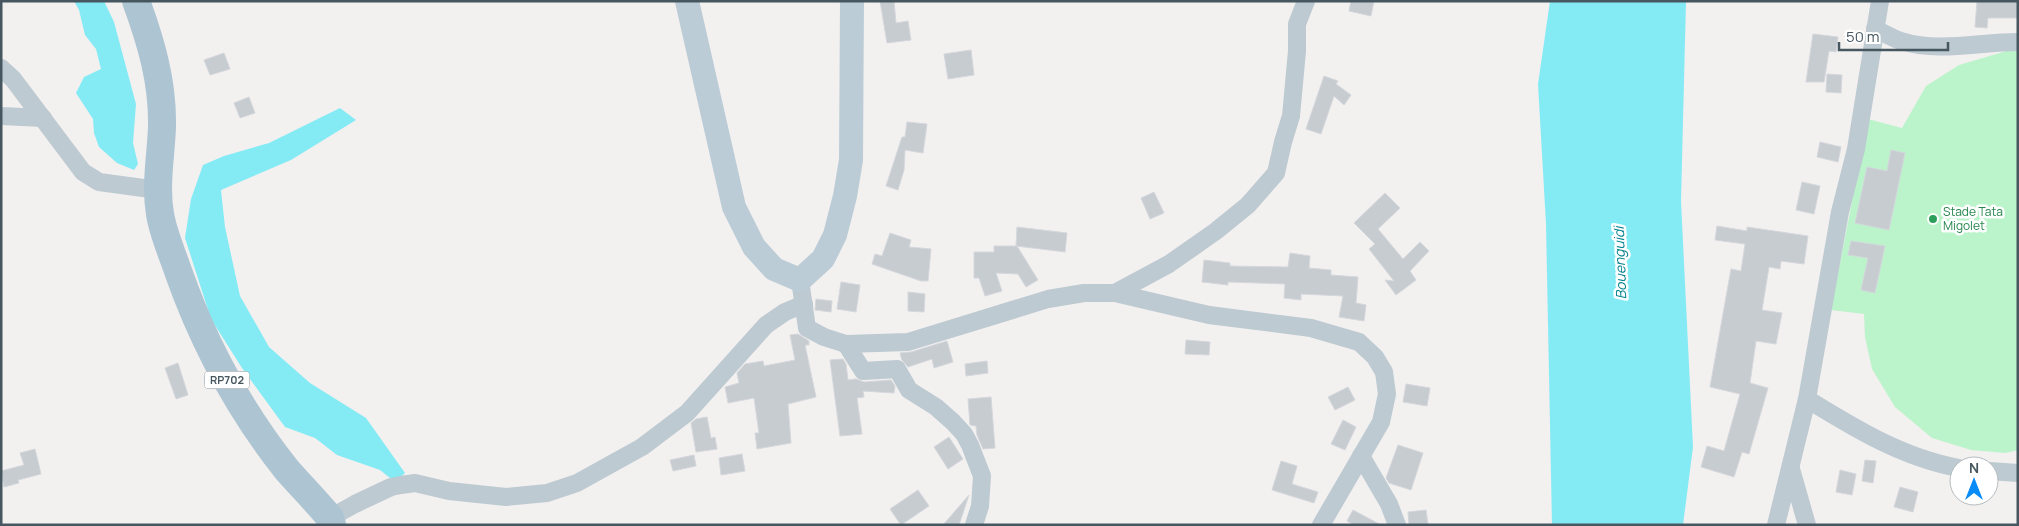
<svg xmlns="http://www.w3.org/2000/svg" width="2019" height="526" font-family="Manrope,sans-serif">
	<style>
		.green { fill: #bbf4ca }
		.water { fill: #84ebf5 }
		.building { fill: #c7ccd0; stroke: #d4d7dc }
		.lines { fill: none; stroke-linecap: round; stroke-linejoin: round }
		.street { stroke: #bdcad1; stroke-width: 18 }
		.secondary { stroke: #bcccd6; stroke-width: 24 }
		.primary { stroke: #adc4d2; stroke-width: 28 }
		.leisure-dot { fill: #2e9e5b; stroke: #fff; stroke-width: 2 }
		.labels { text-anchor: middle; stroke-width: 5; stroke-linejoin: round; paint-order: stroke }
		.shield { fill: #fff; stroke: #7e8990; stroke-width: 1 }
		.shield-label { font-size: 11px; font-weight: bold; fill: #465760 }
		.leisure-label { font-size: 12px; fill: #27864d; stroke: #fff; text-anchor: start }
		.water-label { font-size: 14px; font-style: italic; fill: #04828f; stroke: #fff }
	</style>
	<rect width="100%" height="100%" fill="#f3f0f0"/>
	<path class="green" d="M2010 50H2018V450L2006 453 1971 450 1932 438 1895 407 1872 369 1865 337 1864 314 1831 310 1868 119 1902 128 1926 86 1959 65Z"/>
	<g class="water">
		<path d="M74 1H104L114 22 136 104 133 143 138 164 134 170 117 163 99 147 94 133 93 119 76 93 84 77 101 69 96 49 85 35 79 10Z"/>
		<path d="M1550 1H1686L1681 201 1693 447 1683 525H1552L1546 224 1538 84Z"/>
		<path d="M340 108 356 120 291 160 221 190 225 227 240 296 269 347 310 383 366 418 405 473 395 482 380 470 337 455 315 438 285 427 242 368 211 319 185 238 191 199 203 165 224 156 269 143Z"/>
	</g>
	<g class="building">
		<path d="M880 1H894L896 23 908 21 911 40 887 43Z"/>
		<path d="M1351 1H1374L1371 16 1349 11Z"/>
		<path d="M1977 1H2018V18H1988L1987 28 1975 27Z"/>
		<path d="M1813 34 1838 37 1836 52 1829 51 1824 82H1806Z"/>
		<path d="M971 50 974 75 948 79 944 54Z"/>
		<path d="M224 53 230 69 210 75 204 60Z"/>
		<path d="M1827 74 1842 75 1841 93 1826 92Z"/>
		<path d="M1324 76 1338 81 1336 84 1351 95 1344 105 1334 96 1321 134 1306 129Z"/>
		<path d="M249 97 255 113 240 118 234 103Z"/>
		<path d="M907 122 927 124 923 153 905 150 904 170 898 190 886 186 902 137H905Z"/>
		<path d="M1820 142 1841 147 1838 162 1817 157Z"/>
		<path d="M1891 150 1905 153 1889 230 1855 223 1867 167 1887 171Z"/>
		<path d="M1802 182 1820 186 1814 214 1796 210Z"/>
		<path d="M1154 192 1164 213 1150 219 1141 198Z"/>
		<path d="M1385 193 1400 208 1378 229 1403 259 1420 242 1429 251 1410 271 1416 280 1396 295 1385 280 1394 281 1369 249 1375 244 1354 223Z"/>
		<path d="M1717 226 1747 231V227L1808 236 1804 264 1781 261 1780 269 1769 267 1762 310 1782 313 1776 344 1756 341 1750 383 1768 388 1749 454 1742 452 1734 477 1701 467 1707 446 1724 451 1740 394 1710 387 1731 269 1741 271 1745 244 1715 240Z"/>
		<path d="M1017 227 1067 233 1065 252 1016 246Z"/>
		<path d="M890 233 911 240 909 247 931 249 928 281H921L872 264 875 254 882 256Z"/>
		<path d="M1851 241 1885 246 1875 293 1861 290 1868 258 1848 255Z"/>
		<path d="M994 246H1017L1038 280 1026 287 1018 274 996 273 1002 291 985 296 979 278H974V252H994Z"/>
		<path d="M1290 253 1310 256 1309 268 1331 270V275L1358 277 1356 303 1366 305 1364 321 1339 317 1343 296 1301 294V300L1284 298 1285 284 1228 282V285L1202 282 1204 260 1230 263V266L1288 267Z"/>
		<path d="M841 282 860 285 856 312 837 309Z"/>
		<path d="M908 292 925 294 924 312 908 311Z"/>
		<path d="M816 299 832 301 831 312 815 310Z"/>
		<path d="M798 334 809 341V345H805L816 397 788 404 791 443 757 449 755 433H759L754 398 728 403 725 387 739 383 737 373 745 364 763 361 764 366 795 360 790 335Z"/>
		<path d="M1186 340 1210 342 1209 355 1185 354Z"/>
		<path d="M947 341 953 362 934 368 932 359 908 367 902 360 900 353 911 352Z"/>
		<path d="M843 359 846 364 848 380 856 379 864 382 891 380 895 386 894 393 863 391 864 397 857 398 862 434 840 436 830 360Z"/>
		<path d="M987 361 988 373 966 376 965 364Z"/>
		<path d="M178 363 188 395 176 399 165 368Z"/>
		<path d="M1406 384 1430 388 1427 406 1403 402Z"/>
		<path d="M1348 387 1355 400 1335 410 1328 397Z"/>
		<path d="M991 397 995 448 983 449 977 435 976 426 970 425 968 399Z"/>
		<path d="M707 417 711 438 715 437 717 449 696 452 691 423 696 419Z"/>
		<path d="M1343 420 1356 427 1345 450 1331 444Z"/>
		<path d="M949 437 963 459 948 469 934 447Z"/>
		<path d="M1398 445 1423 453 1411 490 1389 483 1386 478Z"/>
		<path d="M35 449 41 474 18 480 19 483 4 487 1 471 24 465 20 453Z"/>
		<path d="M742 454 745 471 721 475 719 458Z"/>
		<path d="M694 455 696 466 673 471 670 460Z"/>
		<path d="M1865 460 1876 461 1873 483 1862 481Z"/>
		<path d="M1281 461 1297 466 1292 484 1318 492 1314 503 1272 490Z"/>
		<path d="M1840 470 1856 474 1852 495 1836 492Z"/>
		<path d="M1900 487 1918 492 1913 512 1894 507Z"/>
		<path d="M918 490 929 506 901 525 890 509Z"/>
		<path d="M969 495 959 525H943Z"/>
		<path d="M1353 510 1381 525H1354L1347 521Z"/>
		<path d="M1426 510 1428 525H1409L1408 512Z"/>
	</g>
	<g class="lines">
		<g class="street">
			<path d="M1875 29C1884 33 1892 38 1901 41 1939 53 1979 42 2018 42"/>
			<path d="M1 68 13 79 83 172 99 182 158 190"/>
			<path d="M1 116 43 118"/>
			<path d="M800 280 807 328 824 337 846 344 908 342 1048 299 1084 293H1115L1209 315 1311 328 1359 342 1375 357 1384 372 1387 394 1381 422 1321 525"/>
			<path d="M1115 293 1169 264 1216 231 1248 205 1276 173 1283 142 1291 116 1297 51V24L1306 1"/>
			<path d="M846 344 863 371 897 369 909 390 936 407 953 422 964 434 970 445 982 476 980 506 974 525"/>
			<path d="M1807 399C1854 428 1903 458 1959 468"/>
			<path d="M1361 456 1389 504 1397 525"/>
			<path d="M1791 469 1807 525"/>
			<path d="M1989 471 2018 473"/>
			<path d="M330 518 355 504 391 487 401 485 415 483 449 491 506 497 547 493 577 483 642 447 687 413 766 325 785 312 804 304"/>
			<path d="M1776 525 1807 399 1840 212 1856 149 1880 1"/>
		</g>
		<path class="secondary" d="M687 1 734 207 754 247 774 269 800 280 823 259 835 235 845 196 851 160 852 1"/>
		<path class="primary" d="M136 1C151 42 163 82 162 127 161 155 155 185 160 214 163 233 172 253 178 271 203 342 240 411 287 470 301 486 316 501 330 518L332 525"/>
	</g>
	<circle class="leisure-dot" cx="1933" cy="219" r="5"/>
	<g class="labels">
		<rect class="shield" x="204.5" y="371.5" width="45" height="17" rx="4"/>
		<g class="shield-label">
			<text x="227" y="384">RP702</text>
		</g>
		<g class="leisure-label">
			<text x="1943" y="216">Stade Tata<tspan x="1943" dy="14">Migolet</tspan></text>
		</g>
		<g class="water-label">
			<text transform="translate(1620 263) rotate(-92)" y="5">Bouenguidi</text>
		</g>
	</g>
	<rect width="2019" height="526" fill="none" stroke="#465760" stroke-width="5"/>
	<g transform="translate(1974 481)"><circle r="24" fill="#ffffff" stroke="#b5bcbf"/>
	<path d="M0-4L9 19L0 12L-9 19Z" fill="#068bf7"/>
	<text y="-8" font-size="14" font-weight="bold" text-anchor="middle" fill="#465760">N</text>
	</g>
	<path d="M1839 42v8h109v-8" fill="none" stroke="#465760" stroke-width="2.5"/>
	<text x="1846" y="42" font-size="15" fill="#465760" stroke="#ffffff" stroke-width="4" paint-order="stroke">50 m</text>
</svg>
